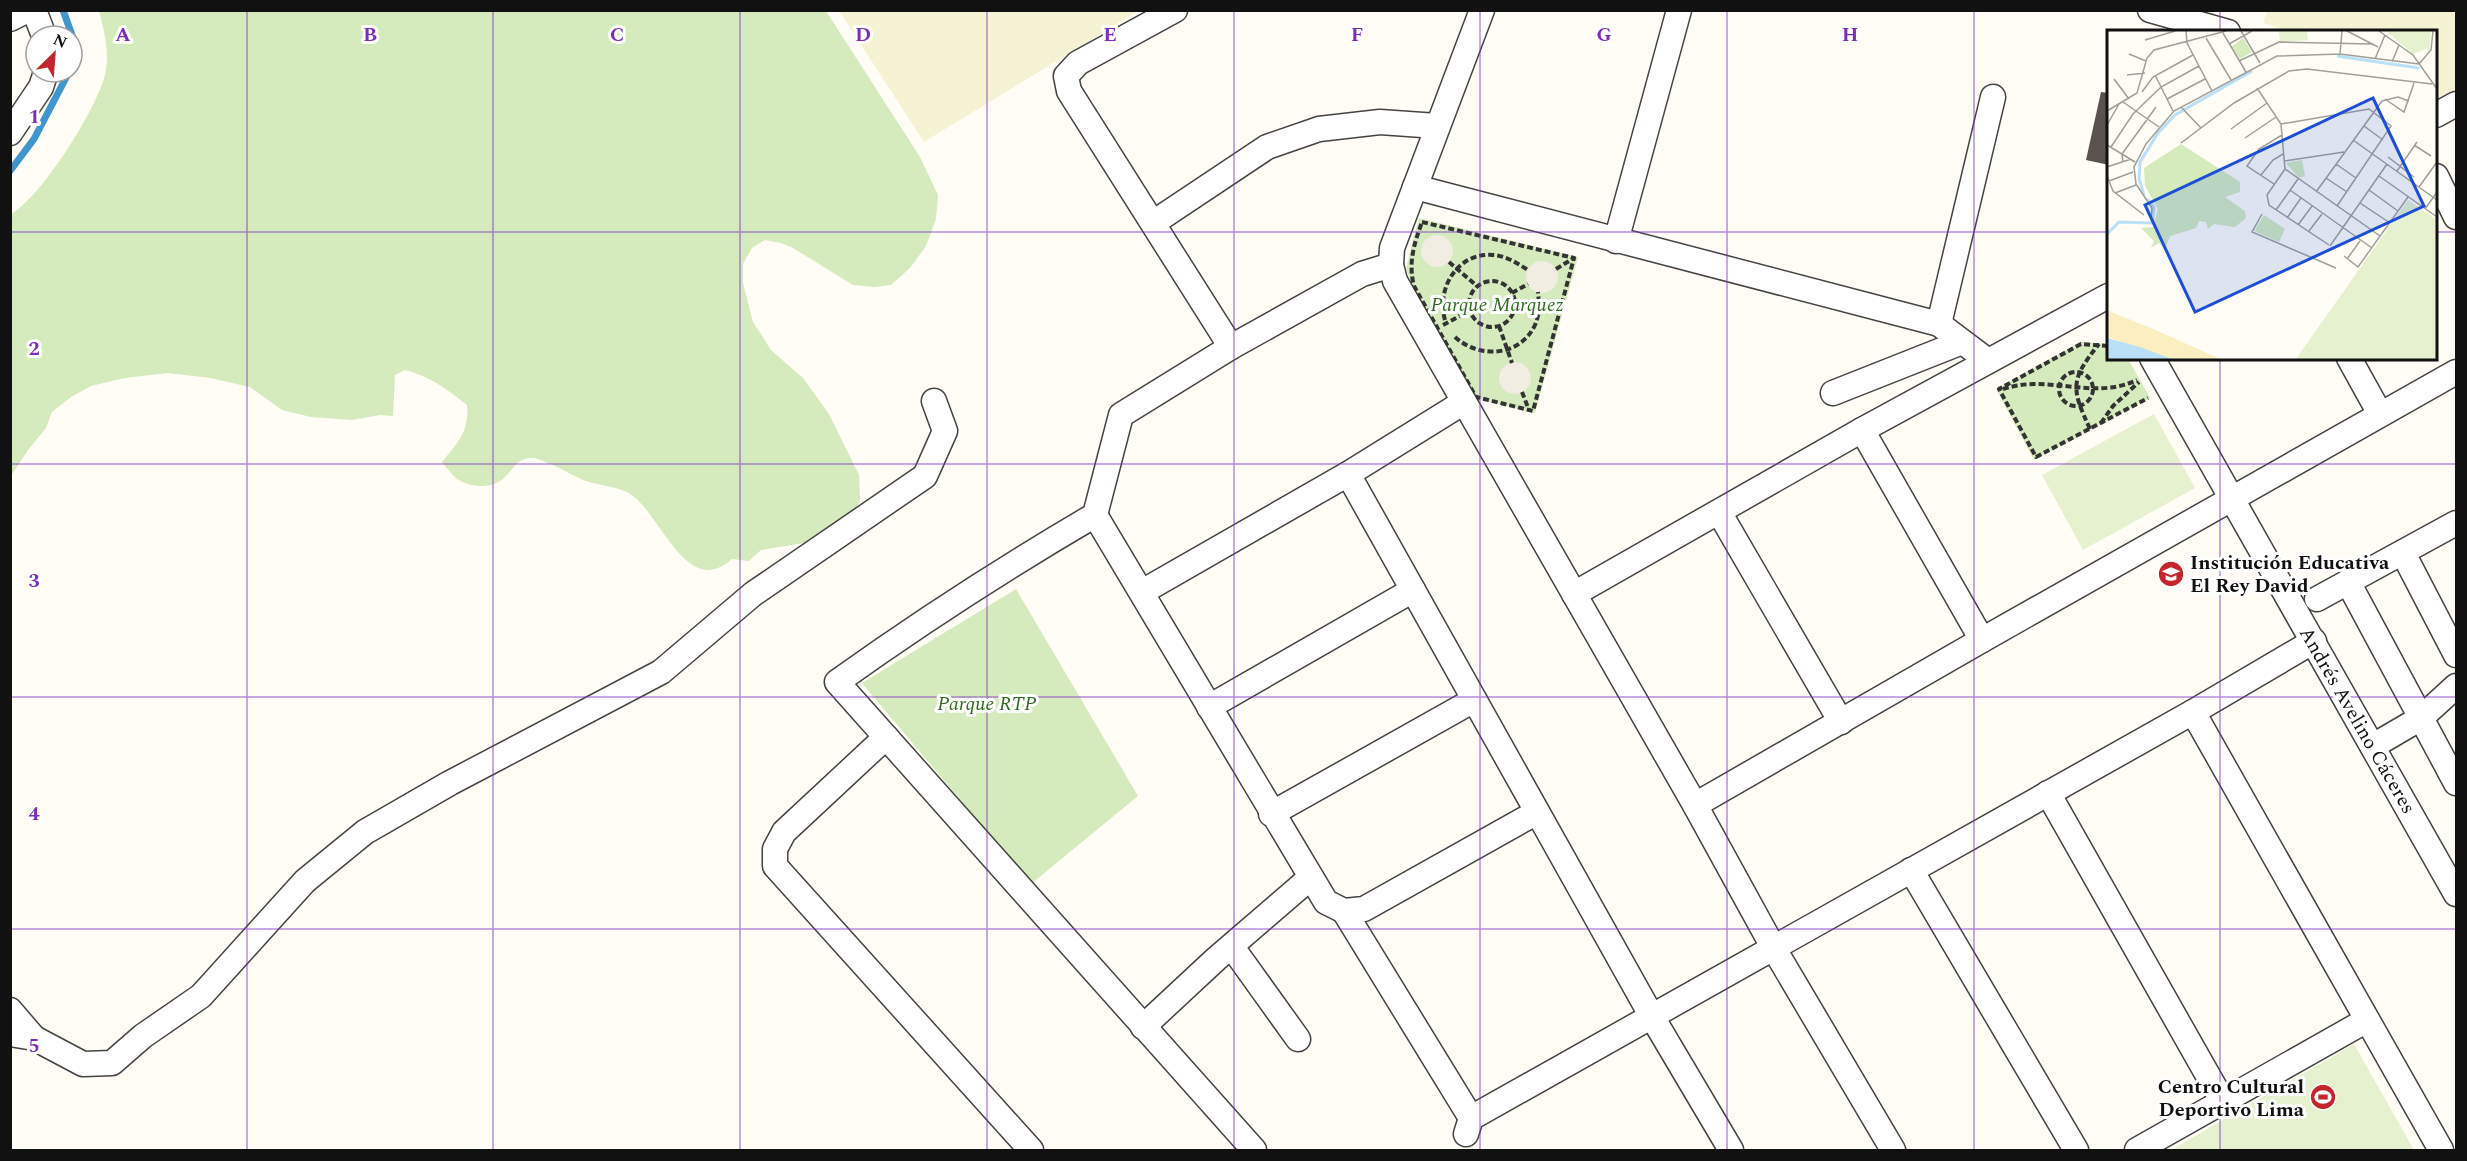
<svg xmlns="http://www.w3.org/2000/svg" width="2467" height="1161" font-family="Spectral,serif">
	<style>
		.farmland { fill: #f6f3d4 }
		.green { fill: #d5ebbd }
		.pitch { fill: #e6f2cf }
		.plaza { fill: #f1ede2 }
		.lines { fill: none; stroke-linecap: round; stroke-linejoin: round }
		.stream { stroke: #3f96cf; stroke-width: 7 }
		.building { fill: #5a524d }
		.minor-casing { stroke: #444; stroke-width: 27 }
		.path { stroke: #333; stroke-width: 4; stroke-dasharray: 6 3; stroke-linecap: butt }
		.minor { stroke: #fff; stroke-width: 24 }
		.grid { fill: none; stroke: #7b2cbf; stroke-width: 1.5; stroke-opacity: 0.55 }
		.labels { text-anchor: middle; stroke-width: 6; stroke-linejoin: round; paint-order: stroke }
		.park-label { font-size: 20px; font-style: italic; fill: #2f6b1f; stroke: #fff }
		.poi-label { font-size: 20px; font-weight: bold; fill: #111; stroke: #fff; text-anchor: start }
		.street-label { font-size: 20px; fill: #111; stroke: #fff }
		.inset-river { fill: none; stroke: #b9e0f7; stroke-width: 3 }
		.inset-road { fill: none; stroke: #a09f9a; stroke-width: 1.5 }
		.view { fill: #1d4ed8; fill-opacity: 0.15; stroke: #1d4ed8; stroke-width: 3 }
		.inset-edge { fill: none; stroke: #111; stroke-width: 3 }
		.grid-label { font-size: 20px; text-anchor: middle; font-weight: bold; fill: #7b2cbf; stroke: #fff; stroke-width: 6; stroke-linejoin: round; paint-order: stroke }
	</style>
	<rect width="100%" height="100%" fill="#fffdf5"/>
	<g class="farmland">
		<path d="M839 11H1138L924 142Z"/>
		<path d="M2267 11H2456V90L2436 99V32L2288 31 2263 23Z"/>
	</g>
	<g class="green">
		<path d="M99 11H826L920 157 938 195 936 219 926 246 910 268 891 285 875 287 853 285 793 248 781 243 765 240 752 248 743 264V283L753 322 771 350 803 378 829 414 859 475 860 499 854 517 817 541 761 550 749 561 732 559C685 601 660 509 627 492 614 486 597 485 583 480 572 475 561 468 550 464 545 462 538 458 533 458 517 457 514 469 504 478 492 489 471 488 457 479 452 475 447 468 442 462 459 441 469 432 467 405 447 389 429 376 405 370L395 375 393 416 380 415 352 420 311 417 282 410 250 387 210 378 168 373 125 378 91 386 71 397 52 412 46 428 28 450 11 476V214C41 198 101 103 106 70 109 50 104 30 99 11Z"/>
		<path d="M1419 218 1578 257 1535 413 1475 398 1415 295 1406 268Z"/>
		<path d="M2081 342 2108 344V358L2128 359 2150 398 2034 460 1996 389Z"/>
		<path d="M1016 589 1138 796 1031 884 862 683Z"/>
	</g>
	<g class="pitch">
		<path d="M2154 414 2195 488 2083 550 2042 475Z"/>
		<path d="M2354 1044 2414 1150H2171Z"/>
	</g>
	<g class="plaza">
		<circle cx="1437" cy="251" r="16"/>
		<circle cx="1542" cy="277" r="16"/>
		<circle cx="1515" cy="378" r="16"/>
	</g>
	<g class="lines">
		<g class="stream">
			<path d="M63 10 73 38 72 61"/>
			<path d="M10 171 34 139 69 72"/>
		</g>
	</g>
	<path class="building" d="M2101 92 2109 93V165L2086 160Z"/>
	<g class="lines">
		<g class="minor-casing">
			<g id="minor">
				<path d="M34 10 44 36"/>
				<path d="M1175 10 1078 63 1066 76 1069 91 1231 347"/>
				<path d="M1482 10 1392 248 1391 265 1395 281 1695 805 1773 947 1893 1150"/>
				<path d="M2150 10 2228 32"/>
				<path d="M10 19 28 10"/>
				<path d="M2436 115 2456 104"/>
				<path d="M10 133 41 87 46 72"/>
				<path d="M2436 176 2456 217"/>
				<path d="M1415 187 1939 324 1988 361"/>
				<path d="M1153 223 1267 147 1319 129 1380 122 1437 126"/>
				<path d="M1616 241 1679 10"/>
				<path d="M1939 324 1993 97"/>
				<path d="M2152 358 2456 894"/>
				<path d="M2349 358 2380 414"/>
				<path d="M1833 393 1962 342"/>
				<path d="M1862 430 1982 640"/>
				<path d="M1348 474 1651 1015 1731 1150"/>
				<path d="M1719 512 1841 722"/>
				<path d="M1095 515 1326 902 1344 911 1364 909 1537 812"/>
				<path d="M2403 553 2456 655"/>
				<path d="M2348 582 2456 783"/>
				<path d="M1142 592 1348 474 1464 402"/>
				<path d="M1574 594 1862 430 2108 296"/>
				<path d="M2317 599 2456 523"/>
				<path d="M1209 707 1413 590"/>
				<path d="M2193 712 2441 1150"/>
				<path d="M886 737 784 832 775 849V866L1031 1150"/>
				<path d="M2373 746 2421 718 2456 686"/>
				<path d="M2048 793 2223 1102"/>
				<path d="M1695 805 1982 640 2456 372"/>
				<path d="M1271 814 1474 700"/>
				<path d="M1911 870 2076 1150"/>
				<path d="M1344 911 1471 1118"/>
				<path d="M1232 947 1298 1039"/>
				<path d="M10 1010 34 1038"/>
				<path d="M1143 1027 1216 959 1310 878"/>
				<path d="M10 1034 34 1038 83 1064 112 1063 143 1036 201 996 305 881 365 832 450 783 661 672 753 594 925 476 945 431 934 401"/>
				<path d="M1466 1134 1471 1118 2193 712 2314 641"/>
				<path d="M1254 1150 837 682C921 622 1006 567 1095 515L1121 415 1231 347 1362 274 1391 265"/>
				<path d="M2137 1150 2367 1020"/>
			</g>
		</g>
		<g class="path">
			<path d="M1422 222 1574 258 1533 411 1476 397 1414 286C1408 263 1414 244 1422 222Z"/>
			<path d="M1449 262 1477 286"/>
			<path d="M1556 269 1574 258"/>
			<circle cx="1492" cy="304" r="23"/>
			<path d="M1512 293 1528 284"/>
			<path d="M1445 320C1436 289 1457 252 1493 255 1506 256 1517 263 1528 270"/>
			<path d="M1443 325 1469 311"/>
			<path d="M1499 326 1512 363"/>
			<path d="M1455 337C1479 359 1520 357 1535 325 1540 314 1539 303 1538 292"/>
			<path d="M2108 346 2081 344 1999 389 2036 457 2148 398"/>
			<circle cx="2076" cy="389" r="17"/>
			<path d="M2003 389C2013 386 2024 384 2035 384 2071 384 2103 396 2137 380"/>
			<path d="M1522 392 1529 410"/>
			<path d="M2101 423 2113 406 2139 382"/>
			<path d="M2090 429C2071 388 2070 380 2099 344"/>
		</g>
		<use href="#minor" class="minor"/>
	</g>
	<path class="grid" d="M247 10V1150M493 10V1150M740 10V1150M987 10V1150M1234 10V1150M1480 10V1150M1727 10V1150M1974 10V1150M2220 10V32M10 232H2108M2436 232H2456M2220 358V1150M10 464H2456M10 697H2456M10 929H2456"/>
	<defs>
		<g id="school-disc" transform="scale(1.35)"><circle r="9.5" fill="#c4262e" stroke="#fff"/><path d="M0-5L7-2L0 1L-7-2ZM-4 1L0 2.5L4 1V4Q0 6-4 4Z" fill="#fff"/></g>
		<g id="stadium-disc" transform="scale(1.35)"><circle r="9.5" fill="#c4262e" stroke="#fff"/><path d="M0-5a6.5 5 0 1 0 0 10a6.5 5 0 1 0 0-10ZM-3.5-1.8h7v3.6h-7Z" fill="#fff"/></g>
	</defs>
	<g fill-rule="evenodd">
		<use href="#school-disc" x="2171" y="574"/>
		<use href="#stadium-disc" x="2323" y="1097"/>
	</g>
	<g class="labels">
		<g class="park-label">
			<text x="1497" y="311">Parque Marquez</text>
			<text x="987" y="710">Parque RTP</text>
		</g>
		<g class="poi-label">
			<text x="2190" y="569">Institución Educativa<tspan x="2190" dy="23">El Rey David</tspan></text>
			<text x="2304" y="1093" text-anchor="end">Centro Cultural<tspan x="2304" dy="23">Deportivo Lima</tspan></text>
		</g>
		<g class="street-label">
			<text transform="translate(2358 720) rotate(60)" y="7">Andrés Avelino Cáceres</text>
		</g>
	</g>
	<g transform="translate(2107 30)">
		<rect width="330" height="330" fill="#fffdf5"/>
		<path d="M136 8 145 22 133 29 124 17ZM74 114 133 152V162L118 167 138 181 139 188 128 197 107 194 101 199 99 192 92 191 89 198 63 206 58 220 52 213 44 218 47 211 34 198 46 197 51 179 38 156 37 138ZM195 130 198 146 192 148 179 133ZM157 185 178 199 172 212 147 201Z" fill="#d5ebbd"/>
		<path d="M0 280 53 302 113 329H66L0 307Z" fill="#fbeec1"/>
		<path d="M172 1H200L201 10 173 12ZM279 1H324L322 22 319 19 306 24ZM301 170 330 190V329H189Z" fill="#e6f2cf"/>
		<path d="M0 308 33 317 65 329H0Z" fill="#b9e0f7"/>
		<path class="inset-river" d="M230 26 312 38M37 165 32 149 33 132 51 103 68 85 145 41M0 204 12 192 45 193 47 177 40 169"/>
		<path class="inset-road" d="M79 1 80 13 105 61M134 1 153 33M240 1 271 17M272 1 306 25 330 59M116 3 139 42M99 8 124 50M38 10 68 1M122 14 145 1M22 24 39 31M233 24 235 1M268 29 278 5M132 31 172 12 266 14M285 32 292 15M312 34 324 20 326 1M20 45 38 43M48 45 66 81M7 49 22 69M150 58 174 94 178 139 273 206M35 62 46 47 86 25M60 69 98 49M278 69 297 82 307 53M16 72 52 97M74 77 94 98M0 81 30 63 40 28 47 20 119 1M174 94 262 79 284 96 230 176M0 95 12 74M257 96 276 110M124 99 160 73M138 108 169 87M246 110 330 170M74 113 127 73 182 41 200 39 325 54M0 115 28 132M307 115 324 126M4 117 26 84 54 57 92 36M281 127 307 147M177 131 237 122M16 132 15 124 49 77M229 134 249 148M0 137 24 129M178 139 160 165 162 175 222 215M290 141 310 112M154 145 166 130 176 124M0 146 6 161 37 185M272 146 330 187M219 148 240 162M2 151 26 142M167 154 140 136 152 119 175 105M312 157 330 132M183 160 265 218M262 160 291 181M209 162 275 71 291 67 302 71M8 163 29 155M253 173 283 193M318 179 330 162M169 180 191 149M155 184 145 202 229 238M180 188 194 168M44 189 45 178 29 154 27 137 39 114 67 81 170 26 233 24 312 34M191 195 205 176M202 201 215 184M223 216 280 134M237 226 251 237 301 167M240 229 253 211"/>
		<path class="view" d="M266 68 317 176 88 282 38 175Z"/>
		<rect width="330" height="330" class="inset-edge"/>
	</g>
	<g class="grid-label">
		<text x="123" y="41">A</text>
		<text x="370" y="41">B</text>
		<text x="617" y="41">C</text>
		<text x="863" y="41">D</text>
		<text x="1110" y="41">E</text>
		<text x="1357" y="41">F</text>
		<text x="1604" y="41">G</text>
		<text x="1850" y="41">H</text>
		<text x="34" y="123">1</text>
		<text x="34" y="355">2</text>
		<text x="34" y="587">3</text>
		<text x="34" y="820">4</text>
		<text x="34" y="1052">5</text>
	</g>
	<rect width="2467" height="1161" fill="none" stroke="#111111" stroke-width="24"/>
	<g transform="translate(54 54) rotate(25)"><circle r="28" fill="#ffffff" stroke="#a0a0a0" stroke-width="1.5"/>
	<path d="M0-4.5L10 22L0 15L-10 22Z" fill="#c4262e"/>
	<text y="-9" font-size="16" font-weight="bold" text-anchor="middle" fill="#111111">N</text>
	</g>
</svg>
